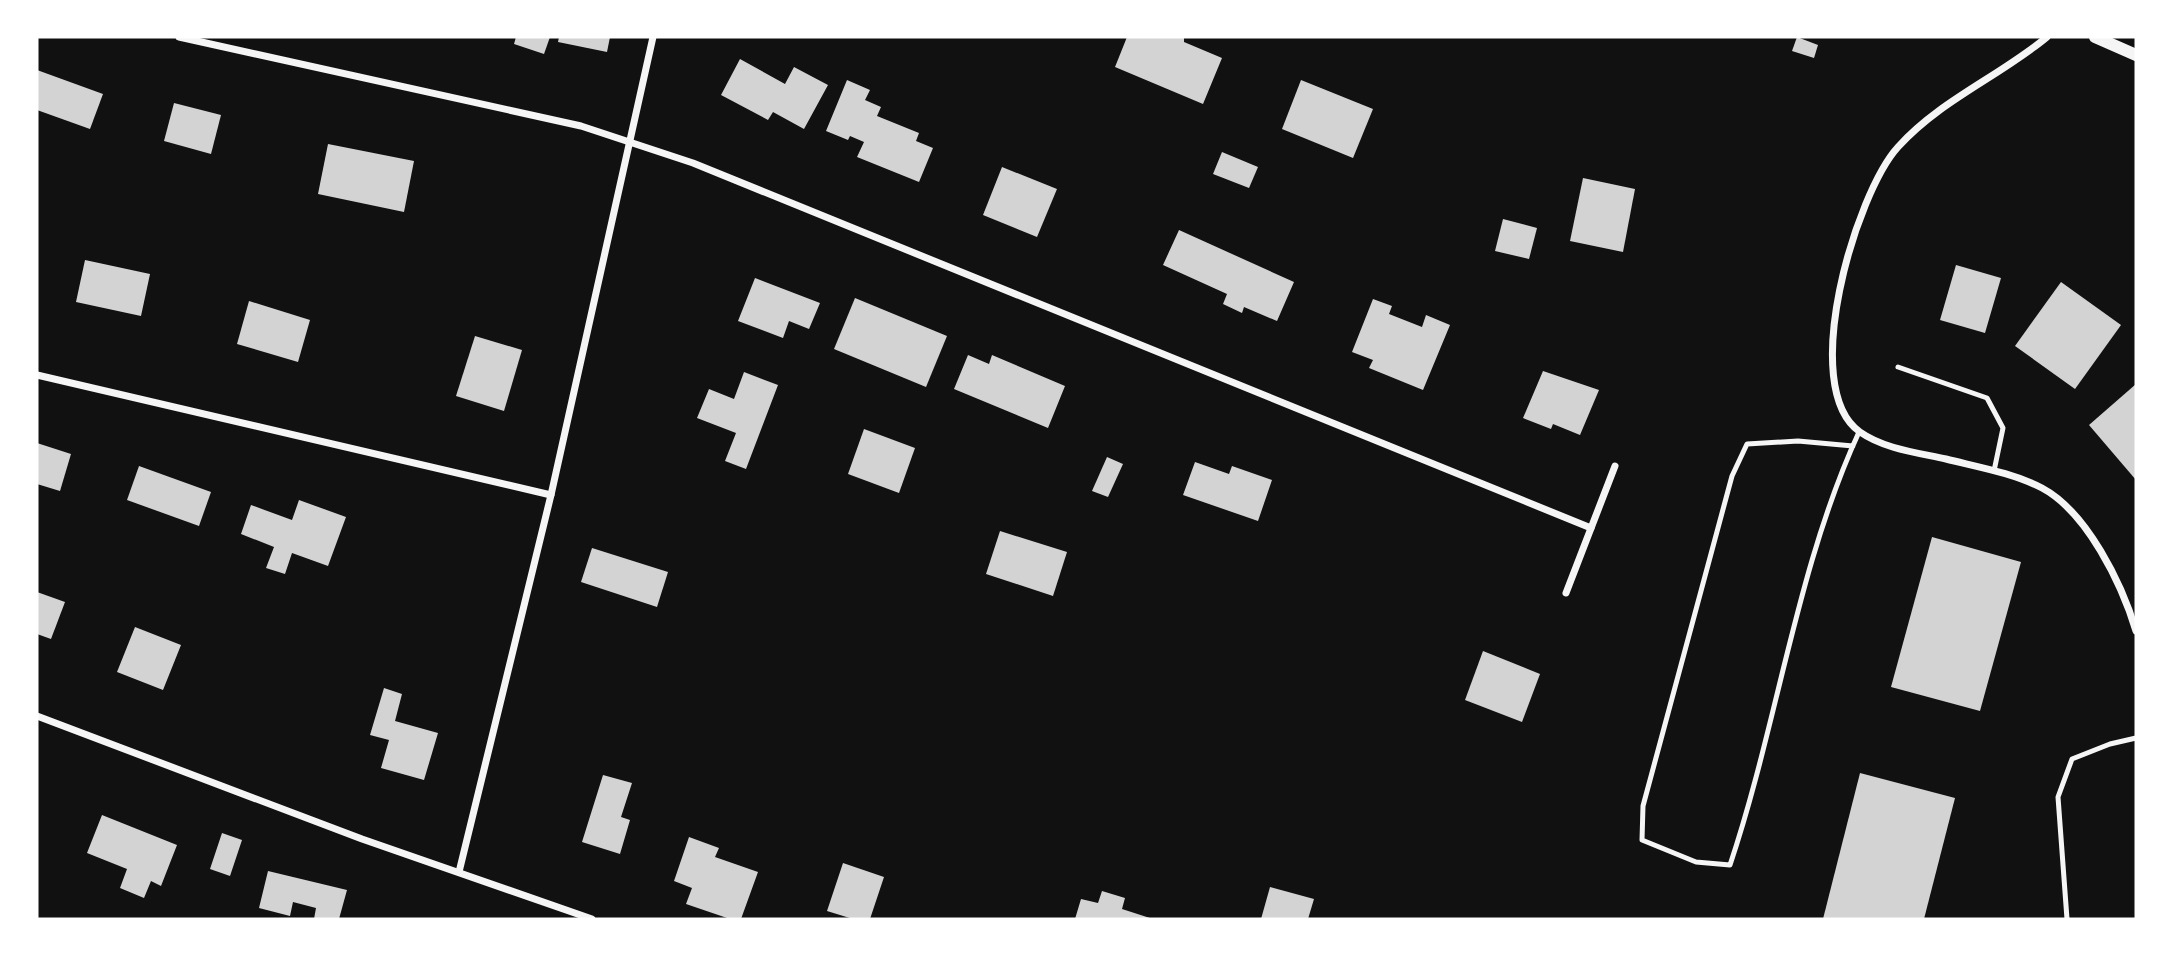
<svg xmlns="http://www.w3.org/2000/svg" width="2173" height="956" font-family="'Crimson Pro',serif">
	<style>
		.building { fill: #d3d3d3 }
		.lines { fill: none; stroke-linecap: round; stroke-linejoin: round }
		.service { stroke: #f5f5f5; stroke-width: 5 }
		.minor { stroke: #f5f5f5; stroke-width: 7 }
		.tertiary { stroke: #f5f5f5; stroke-width: 12 }
	</style>
	<rect width="100%" height="100%" fill="#111"/>
	<g class="building">
		<path d="M516 37H550L544 54 514 44Z"/>
		<path d="M559 37H610L607 52 558 42Z"/>
		<path d="M1127 37H1184V42L1222 58 1203 104 1115 67Z"/>
		<path d="M1797 37 1818 45 1814 58 1792 51Z"/>
		<path d="M740 59 785 84 794 67 828 85 804 129 773 112 768 120 721 95Z"/>
		<path d="M37 70 103 94 90 129 37 110Z"/>
		<path d="M847 80 870 90 865 100 881 107 877 116 919 133 916 141 933 148 919 182 857 157 864 142 850 136 848 140 826 131Z"/>
		<path d="M1301 80 1373 109 1353 158 1282 129Z"/>
		<path d="M174 103 221 115 211 154 164 141Z"/>
		<path d="M328 144 414 161 404 212 318 194Z"/>
		<path d="M1222 152 1258 167 1249 188 1213 174Z"/>
		<path d="M1002 167 1057 189 1037 237 983 215Z"/>
		<path d="M1583 178 1635 189 1623 252 1570 241Z"/>
		<path d="M1503 219 1537 228 1529 259 1495 251Z"/>
		<path d="M1179 230 1294 282 1277 321 1244 307 1242 313 1223 304 1227 294 1163 265Z"/>
		<path d="M85 260 150 274 141 316 76 302Z"/>
		<path d="M1956 265 2001 278 1985 333 1940 320Z"/>
		<path d="M755 278 820 303 809 329 789 321 783 338 738 321Z"/>
		<path d="M2061 282 2121 325 2075 389 2015 346Z"/>
		<path d="M855 298 947 336 926 387 834 349Z"/>
		<path d="M1373 299 1392 306 1389 314 1422 327 1426 315 1450 325 1423 390 1369 368 1373 360 1352 352Z"/>
		<path d="M249 301 310 320 298 362 237 344Z"/>
		<path d="M475 336 522 350 504 411 456 396Z"/>
		<path d="M968 355 989 364 992 355 1065 386 1048 428 954 389Z"/>
		<path d="M1543 371 1599 390 1580 435 1553 424 1551 429 1523 418Z"/>
		<path d="M744 372 778 385 746 469 725 461 736 433 697 418 709 389 734 399Z"/>
		<path d="M2136 384V480L2089 425Z"/>
		<path d="M864 429 915 448 899 493 848 474Z"/>
		<path d="M37 443 71 454 60 491 37 484Z"/>
		<path d="M1107 457 1123 464 1108 497 1092 491Z"/>
		<path d="M1195 462 1229 474 1232 466 1272 480 1258 521 1183 495Z"/>
		<path d="M139 466 211 492 199 526 127 500Z"/>
		<path d="M299 500 346 517 328 566 292 553 285 574 266 568 274 547 241 534 251 505 292 520Z"/>
		<path d="M1000 531 1067 552 1053 596 986 574Z"/>
		<path d="M1932 537 2021 562 1980 711 1891 687Z"/>
		<path d="M592 548 668 572 657 607 581 582Z"/>
		<path d="M37 592 65 602 51 639 37 634Z"/>
		<path d="M135 627 181 645 163 690 117 672Z"/>
		<path d="M1483 651 1540 674 1522 722 1465 700Z"/>
		<path d="M384 688 402 694 395 721 438 733 424 780 381 768 389 740 370 735Z"/>
		<path d="M1860 773 1955 798 1924 919H1823Z"/>
		<path d="M603 775 632 783 621 817 630 820 620 854 582 842Z"/>
		<path d="M102 815 177 845 161 886 151 881 144 898 120 888 127 869 87 853Z"/>
		<path d="M222 833 242 840 230 876 210 869Z"/>
		<path d="M689 837 719 848 715 857 758 872 741 919H730L686 904 692 888 674 881Z"/>
		<path d="M843 863 884 877 870 919H853L827 911Z"/>
		<path d="M268 871 347 890 339 919H314L316 908 293 902 290 916 259 908Z"/>
		<path d="M1270 887 1314 899 1308 919H1261Z"/>
		<path d="M1102 891 1125 898 1122 909 1153 919H1075L1081 899 1098 903Z"/>
	</g>
	<g class="lines">
		<g class="service">
			<path d="M1898 367 1987 398 2003 428 1994 471"/>
			<path d="M1853 446 1798 441 1747 444 1732 476 1643 806 1642 840 1696 862 1730 865C1778 722 1796 569 1859 432"/>
			<path d="M2067 919 2058 797 2072 759 2110 744 2136 738"/>
		</g>
		<g class="minor">
			<path d="M179 37 581 126 693 163 1591 528"/>
			<path d="M2047 37C2000 76 1939 101 1898 147 1856 193 1797 388 1860 432 1884 449 1919 453 1946 459 1978 467 2013 473 2042 488 2087 512 2122 584 2136 631"/>
			<path d="M37 375 551 495"/>
			<path d="M1566 593 1615 466"/>
			<path d="M37 716 362 839 592 919"/>
			<path d="M459 872 551 495 653 37"/>
		</g>
		<path class="tertiary" d="M2095 37 2136 55"/>
	</g>
	<rect width="2173" height="956" fill="none" stroke="#ffffff" stroke-width="77"/>
</svg>
